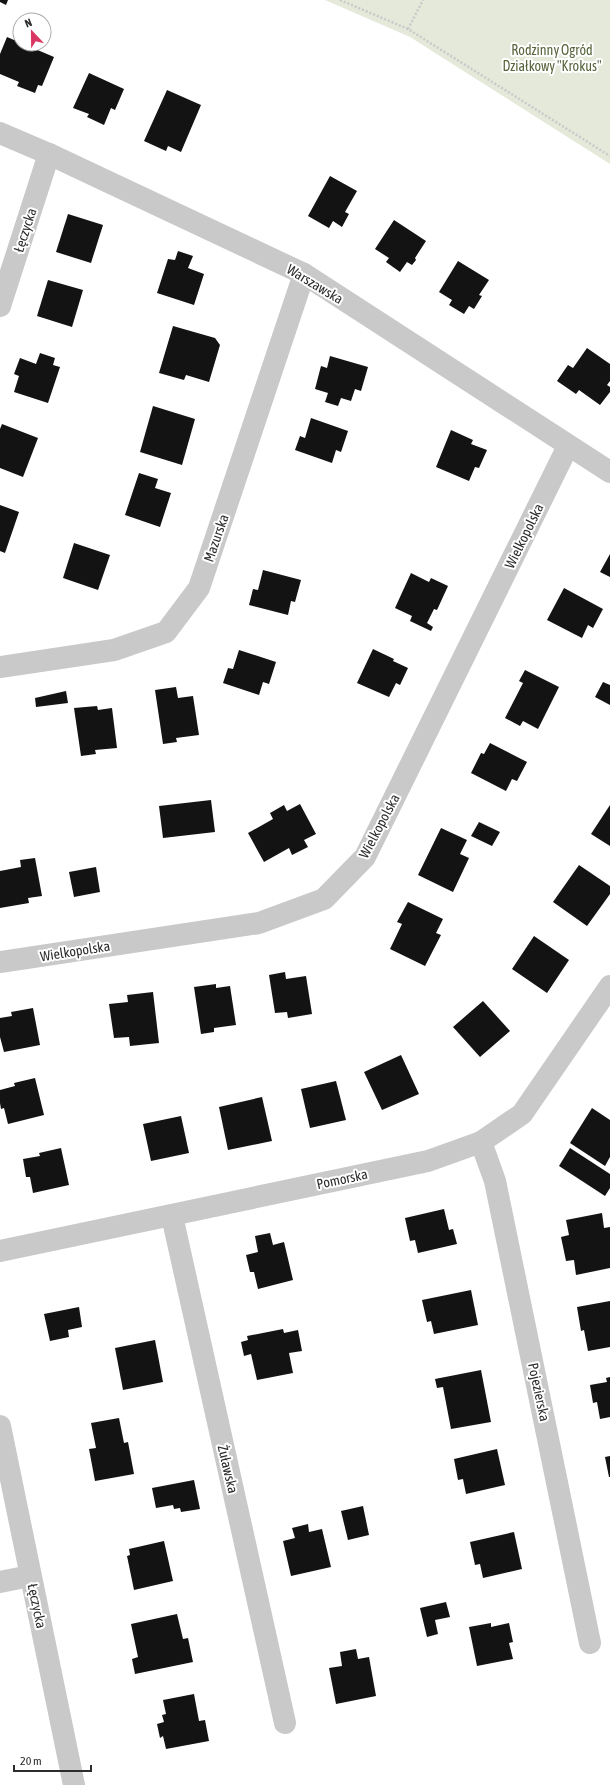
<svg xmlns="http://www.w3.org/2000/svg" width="610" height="1785" font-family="'Asap Condensed',sans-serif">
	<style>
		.green { fill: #e5e9da }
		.building { fill: #131313 }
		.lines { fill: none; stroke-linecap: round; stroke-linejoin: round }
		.path { stroke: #c9c9c9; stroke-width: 2.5; stroke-dasharray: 2 2; stroke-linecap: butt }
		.street { stroke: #c9c9c9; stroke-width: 22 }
		.labels { text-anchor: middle; stroke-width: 4; stroke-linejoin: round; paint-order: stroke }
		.park-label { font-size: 14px; fill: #57643c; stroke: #fff }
		.street-label { font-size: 14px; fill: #2c2c2c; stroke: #fff }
	</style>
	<rect width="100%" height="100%" fill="#fff"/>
	<path class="green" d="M325 0H610V164L410 37Z"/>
	<g class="building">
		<path d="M0 0H8L6 5 0 2Z"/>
		<path d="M7 37 54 57 42 86 38 85 35 93 17 86 19 82 0 74V54Z"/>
		<path d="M89 73 124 89 115 110 111 108 104 125 87 117 89 114 73 108Z"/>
		<path d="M167 90 201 105 181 152 168 146 166 151 144 141Z"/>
		<path d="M330 176 357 191 345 212 349 214 342 227 333 221 329 228 308 216Z"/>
		<path d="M68 214 103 225 91 263 56 252Z"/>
		<path d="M394 220 426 241 415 258 416 260 412 265 407 262 400 272 386 262 389 258 375 249Z"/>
		<path d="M178 251 193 256 188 268 204 274 194 305 157 293 168 259 175 260Z"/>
		<path d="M458 261 489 280 479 295 482 296 474 309 469 306 464 314 449 305 452 300 439 292Z"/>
		<path d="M48 280 83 290 72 327 37 316Z"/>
		<path d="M173 326 215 338 220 345 209 382 186 375 184 380 159 373Z"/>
		<path d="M587 348 610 364V381L607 385 610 387V392L600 405 579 390 576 394 557 381 568 365 573 368Z"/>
		<path d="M40 353 55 358 53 365 60 367 48 403 14 392 19 376 14 374 20 358 36 364Z"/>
		<path d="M330 356 368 367 361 391 355 389 351 401 341 398 338 406 325 402 328 393 315 389 321 366 327 368Z"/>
		<path d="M153 406 195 419 182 465 140 452Z"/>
		<path d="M311 418 348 431 341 452 336 450 332 463 295 450 300 436 305 438Z"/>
		<path d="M2 424 38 438 23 477 0 468V429Z"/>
		<path d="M451 430 473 440 471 444 487 450 479 468 475 467 469 481 436 467Z"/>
		<path d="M139 473 158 479 155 488 171 493 160 527 125 515Z"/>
		<path d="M0 505 19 512 5 553 0 551Z"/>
		<path d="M74 543 110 555 98 590 63 578Z"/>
		<path d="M610 554V577L600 572Z"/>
		<path d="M263 570 301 580 295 602 291 601 288 615 249 605 253 589 258 590Z"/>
		<path d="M411 573 429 582 431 578 448 586 437 610 434 609 427 623 433 627 431 631 410 621 412 616 395 608Z"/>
		<path d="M564 588 603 609 593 628 588 625 582 638 547 620Z"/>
		<path d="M373 649 394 659 393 661 408 668 400 685 396 683 389 697 357 683Z"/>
		<path d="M239 650 276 662 269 684 263 682 259 695 223 683 228 668 233 669Z"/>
		<path d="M525 670 559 687 538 729 523 721 520 726 505 718 523 683 519 681Z"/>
		<path d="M603 682 610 685V705L595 697Z"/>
		<path d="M176 687 178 698 193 696 199 735 176 738 177 742 163 744 155 690Z"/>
		<path d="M66 691 68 703 36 707 35 698Z"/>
		<path d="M97 706 98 710 112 708 117 748 95 750 96 754 81 756 74 708Z"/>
		<path d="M490 743 527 762 517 781 512 779 506 791 471 773 481 753 484 754Z"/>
		<path d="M211 800 215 832 163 838 159 806Z"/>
		<path d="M300 804 316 834 304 840 308 847 292 855 289 848 264 862 248 833 273 819 270 813 284 805 287 811Z"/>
		<path d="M610 805V846L591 834Z"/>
		<path d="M479 822 500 832 492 846 471 836Z"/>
		<path d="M441 828 467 840 460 854 469 858 453 892 418 875Z"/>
		<path d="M35 858 42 896 28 898 29 903 0 908V871L21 867 20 860Z"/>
		<path d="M579 865 610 886V894L587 926 553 902Z"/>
		<path d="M96 867 100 892 74 897 69 872Z"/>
		<path d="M408 902 443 919 436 933 441 935 425 966 390 949 402 924 397 922Z"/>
		<path d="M534 936 569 960 547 993 512 969Z"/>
		<path d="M285 972 286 979 306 976 312 1014 288 1018 287 1012 275 1013 269 975Z"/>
		<path d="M216 984V988L230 986 236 1025 214 1028V1032L201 1034 194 987Z"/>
		<path d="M153 992 159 1043 130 1046 129 1037 114 1038 109 1004 128 1002 127 995Z"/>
		<path d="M483 1001 510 1031 480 1057 453 1027Z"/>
		<path d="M33 1008 40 1045 4 1052 0 1037V1018L12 1016 11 1012Z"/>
		<path d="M401 1055 419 1094 382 1110 364 1072Z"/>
		<path d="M35 1078 44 1115 8 1124 4 1108 1 1109 0 1103V1090L15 1086 14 1083Z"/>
		<path d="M336 1081 346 1120 310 1128 301 1089Z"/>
		<path d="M262 1097 272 1141 228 1150 219 1107Z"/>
		<path d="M592 1108 610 1120V1157L605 1166 570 1143Z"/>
		<path d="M181 1116 189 1153 151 1161 143 1124Z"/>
		<path d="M61 1148 69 1185 33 1193 30 1177H26L23 1159 40 1156 39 1153Z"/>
		<path d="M570 1148 610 1174V1188L605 1196 559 1166Z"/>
		<path d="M444 1209 449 1230 453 1229 457 1244 418 1253 415 1240 410 1241 405 1218Z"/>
		<path d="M602 1213 604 1228 610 1227V1268L576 1275 574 1260 566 1261 561 1237 569 1235 566 1220Z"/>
		<path d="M270 1233 273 1245 284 1242 293 1280 258 1289 254 1272H250L246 1255 258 1252 255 1236Z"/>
		<path d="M471 1290 478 1325 434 1334 431 1321 427 1322 422 1300Z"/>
		<path d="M610 1301V1347L588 1351 584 1330 581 1331 577 1307Z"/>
		<path d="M79 1307 82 1327 68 1330 69 1337 50 1341 44 1314Z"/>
		<path d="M283 1329 284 1333 298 1330 302 1351 289 1353 293 1373 257 1380 251 1354 244 1356 241 1342 248 1340 247 1336Z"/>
		<path d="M155 1340 163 1382 123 1390 115 1348Z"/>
		<path d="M481 1370 491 1422 451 1429 443 1387 437 1388 435 1379Z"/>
		<path d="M610 1377V1417L600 1419 597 1402 593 1403 590 1385 607 1382 606 1378Z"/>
		<path d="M119 1418 124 1443 128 1442 134 1474 95 1481 89 1449 96 1448 91 1423Z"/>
		<path d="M497 1449 505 1485 466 1494 463 1479 458 1480 454 1459Z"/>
		<path d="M610 1456V1477H609L605 1457Z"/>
		<path d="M194 1480 200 1509 181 1512 180 1508 174 1509 173 1505 156 1508 152 1488Z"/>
		<path d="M363 1506 369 1535 348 1540 341 1511Z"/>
		<path d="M308 1524 309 1532 322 1529 331 1567 291 1576 283 1541 295 1538 292 1528Z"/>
		<path d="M514 1532 522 1569 483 1578 480 1564 475 1565 470 1542Z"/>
		<path d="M164 1541 173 1581 134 1590 127 1556 130 1555 129 1549Z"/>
		<path d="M446 1602 450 1617 435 1620 438 1634 427 1637 420 1608Z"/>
		<path d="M177 1614 183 1639 188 1638 193 1662 135 1674 132 1659 138 1657 131 1624Z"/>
		<path d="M491 1623V1627L509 1623 513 1642 509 1643 513 1659 477 1666 469 1627Z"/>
		<path d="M356 1649 358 1659 369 1657 376 1696 336 1704 329 1668 342 1666 340 1652Z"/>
		<path d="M194 1694 199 1721 205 1720 209 1741 166 1749 163 1736 160 1738 157 1724 164 1722 162 1715 166 1714 163 1700Z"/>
	</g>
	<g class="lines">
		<g class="path">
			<path d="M340 0 408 29 610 156"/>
			<path d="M408 29 423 0"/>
		</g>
		<g class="street">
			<path d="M0 133 49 154 304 274 610 472"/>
			<path d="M0 306 49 154"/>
			<path d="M0 667 114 650 166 632 199 588 304 274"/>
			<path d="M0 962 259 923 324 899 365 857 568 446"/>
			<path d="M481 1142 495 1181 590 1643"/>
			<path d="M172 1216 285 1723"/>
			<path d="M0 1251 428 1161 481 1142 522 1114 610 986"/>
			<path d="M0 1426 74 1785"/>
			<path d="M0 1582 30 1576"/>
		</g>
	</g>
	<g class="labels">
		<g class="park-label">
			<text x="552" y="55">Rodzinny Ogród<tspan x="552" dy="16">Działkowy "Krokus"</tspan></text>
		</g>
		<g class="street-label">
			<text transform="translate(25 230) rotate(-72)" y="5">Łęczycka</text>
			<text transform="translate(315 284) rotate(31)" y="5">Warszawska</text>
			<text transform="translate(524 536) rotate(-64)" y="5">Wielkopolska</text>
			<text transform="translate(216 538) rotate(-71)" y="5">Mazurska</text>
			<text transform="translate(379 826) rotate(-62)" y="5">Wielkopolska</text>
			<text transform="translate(75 951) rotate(-9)" y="5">Wielkopolska</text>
			<text transform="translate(342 1179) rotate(-12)" y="5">Pomorska</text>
			<text transform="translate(539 1392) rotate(78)" y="5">Pojezierska</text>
			<text transform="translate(228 1469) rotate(77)" y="5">Żuławska</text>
			<text transform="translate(37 1606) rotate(78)" y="5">Łęczycka</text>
		</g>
	</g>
	<g transform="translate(32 32) rotate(338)"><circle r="19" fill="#ffffff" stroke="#ababab"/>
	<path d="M0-3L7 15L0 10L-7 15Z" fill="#da3663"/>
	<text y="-6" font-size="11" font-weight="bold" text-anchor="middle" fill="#2c2c2c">N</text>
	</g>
	<path d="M14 1765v6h77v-6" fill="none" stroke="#2c2c2c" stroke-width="2"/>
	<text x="20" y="1765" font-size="12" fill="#2c2c2c" stroke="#ffffff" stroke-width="3" paint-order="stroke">20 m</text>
</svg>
